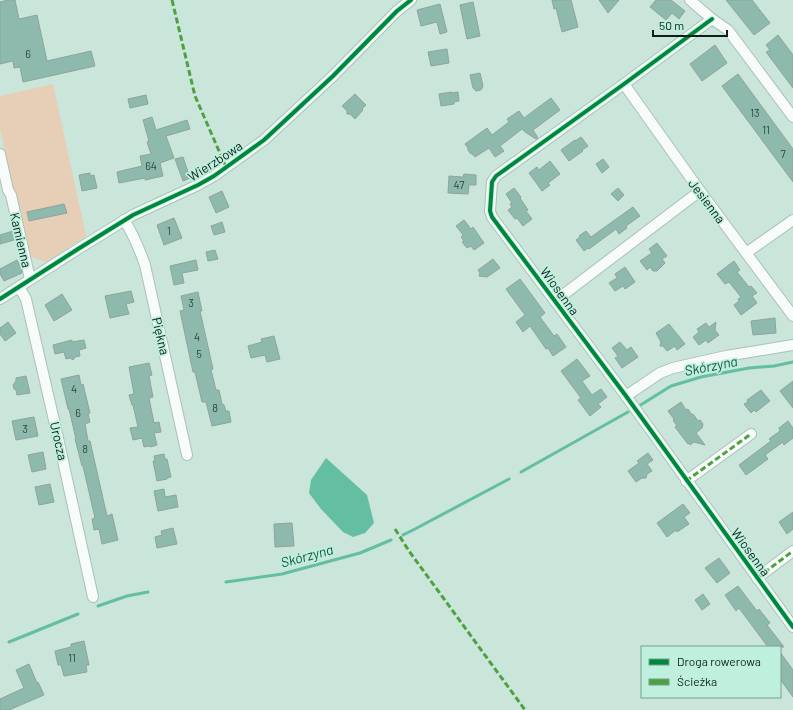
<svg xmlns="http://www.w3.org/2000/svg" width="793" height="710" font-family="Barlow,sans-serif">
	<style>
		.green { fill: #e7ceb6 }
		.water { fill: #63bea2 }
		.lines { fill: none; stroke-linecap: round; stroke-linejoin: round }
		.stream { stroke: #63bea2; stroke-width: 3 }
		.building { fill: #8dbaac; stroke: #8fa49c }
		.minor-casing { stroke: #abc1b8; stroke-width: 12 }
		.minor { stroke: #f7fbf9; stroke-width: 10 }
		.quiet { stroke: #4da240; stroke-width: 3; stroke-dasharray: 6 3; stroke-linecap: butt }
		.cycleway-casing { stroke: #bff0dd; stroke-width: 6 }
		.cycleway { stroke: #00873e; stroke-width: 4 }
		.labels { text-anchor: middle; stroke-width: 3.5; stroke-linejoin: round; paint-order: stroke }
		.number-label { font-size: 11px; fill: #2d463e }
		.street-label { font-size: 13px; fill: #0d201a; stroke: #bff0dd }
		.water-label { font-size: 14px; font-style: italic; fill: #155442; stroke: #bff0dd }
	</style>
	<rect width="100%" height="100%" fill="#cae5da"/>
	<path class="green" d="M53 84 86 236 46 262 28 256 0 129V96Z"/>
	<path class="water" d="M326 458 367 495 374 523 365 533 353 537 343 532 321 509 309 493 311 480Z"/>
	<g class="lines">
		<g class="stream">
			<path d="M639 406 671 386 701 377 749 368 774 366 793 362"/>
			<path d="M521 472 628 412"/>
			<path d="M403 535 415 529 509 479"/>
			<path d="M226 582 282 574 360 553 391 540"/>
			<path d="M98 606 127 596 148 592"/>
			<path d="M9 642 78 614"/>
		</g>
	</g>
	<g class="building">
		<path d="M8 0H15L19 19 37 15 47 61 91 51 95 66 23 82 20 67 14 68 13 61 0 64V2Z"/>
		<path d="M552 0H571L578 27 562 32 556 8 554 9Z"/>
		<path d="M599 0H619L608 13Z"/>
		<path d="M656 0H671L685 11 679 19 672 13 666 20 650 7Z"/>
		<path d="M726 0H752L770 23 754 35Z"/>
		<path d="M473 2 480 36 467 39 460 5Z"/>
		<path d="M440 4 447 32 440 34 437 22 421 26 417 10Z"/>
		<path d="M778 35 793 55V88L766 52 770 50 766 45Z"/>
		<path d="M715 45 727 63 702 81 690 64Z"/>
		<path d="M447 49 449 63 431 66 428 52Z"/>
		<path d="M480 73 483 86 481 90 476 91 473 88 470 75Z"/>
		<path d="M738 74 793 149V182L722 86Z"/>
		<path d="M452 92V93L458 92 459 101 454 102V104L441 106 439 94Z"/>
		<path d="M355 94 366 105 362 109 363 110 355 119 350 114H347V111L342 106Z"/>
		<path d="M146 95 148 104 130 108 128 99Z"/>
		<path d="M551 98 560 110 533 130 538 138 536 139 525 132 522 129 500 146 504 151 495 157 489 148 475 157 472 154 470 153 468 150V148L465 144 487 128 492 135 509 122 507 119 519 111 524 118Z"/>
		<path d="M152 117 156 130 187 120 190 129 166 136 174 158 160 163 163 176 145 180V178L119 183 117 172 142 166 140 156 151 154 147 142 149 141 143 120Z"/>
		<path d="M581 137 588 146 582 150 583 151 569 161 561 150 575 140V141Z"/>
		<path d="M183 157 190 178 183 181 175 159Z"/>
		<path d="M603 159 609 167 602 173 596 164Z"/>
		<path d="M550 161 560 174 548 183 550 185 542 191 529 173 537 167 539 170Z"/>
		<path d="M90 173V176L94 175 97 188 82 191 79 175Z"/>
		<path d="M464 174 476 175V185H469L468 194 448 193 449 176 463 177Z"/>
		<path d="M514 188 521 197 520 198 528 210 526 211 532 219 523 226 517 218 515 219 508 210 512 207 510 204 512 203 506 194Z"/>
		<path d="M618 188 624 195 618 201 611 194Z"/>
		<path d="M222 191 229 207 216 213 209 197Z"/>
		<path d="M64 204 67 213 29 221 27 212Z"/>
		<path d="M633 207 640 216 626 226 627 228 619 234 616 229 589 249 588 248 584 251 576 240 580 237 579 236 586 231 591 237Z"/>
		<path d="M174 218 182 238 164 245 157 225Z"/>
		<path d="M464 220 471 229 473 227 484 243 474 250 471 246 467 248 462 242 464 241 461 237 463 235 456 226Z"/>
		<path d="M222 222 225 232 214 235 211 226Z"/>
		<path d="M13 231 14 240 0 244V235Z"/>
		<path d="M657 243 667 256 662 259 665 263 657 271H653L650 267 647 270 640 261 652 253 649 249Z"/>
		<path d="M215 250 218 259 208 261 206 252Z"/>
		<path d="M493 259 500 268 487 277 479 276 480 273 478 270Z"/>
		<path d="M17 260 21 268 22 273 4 281 0 274V269Z"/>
		<path d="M196 260 198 270 182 273 184 283 174 285 170 266Z"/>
		<path d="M734 261 740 270 737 272 749 287 751 286 757 293 752 296 757 303 741 315 734 305 739 301 738 299 741 297 729 282 725 284 717 274Z"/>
		<path d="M625 267 635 282 625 289 623 286 615 291 609 283 617 278 615 274Z"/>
		<path d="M520 279 545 313 540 317 554 336 557 334 566 347 553 356 548 348 546 349 530 326 523 332 516 322 525 315 506 289Z"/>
		<path d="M131 291 134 302 126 304 129 314 110 318 105 296Z"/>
		<path d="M198 292 202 311H200L213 369 211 370 216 390H219L222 404 224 405 226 411H229L231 422 212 426 206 402H202L195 372H193L180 311 184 310 181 296Z"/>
		<path d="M62 294 72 310 54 321 45 305Z"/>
		<path d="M775 318 776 333 753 335 751 321Z"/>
		<path d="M8 322 16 333 5 341 0 334V328Z"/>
		<path d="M716 322 715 330 719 335 708 343 706 340 699 345 693 337 699 332 697 329 706 323 709 327Z"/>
		<path d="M669 324 685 344 677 350 675 346 667 351 663 346H660L661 342 656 333Z"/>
		<path d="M274 336 280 359 267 362 265 355 251 358 248 346 262 342 261 339Z"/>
		<path d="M72 340V342L84 340 86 348 79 350 80 356 75 357 73 360 70 358 66 359 64 352 55 354 53 345Z"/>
		<path d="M620 342 627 350 631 347 638 357 622 368 615 358 618 356 612 348Z"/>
		<path d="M577 359 590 376 582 381 592 395 601 389 607 397 598 404 601 407 590 416 578 400 581 398 561 371Z"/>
		<path d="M149 363 152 375 149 376 153 397 149 398 154 423 159 422 161 432 154 433 157 445 150 447 149 446 144 447 142 438 133 440 130 428 138 427 133 405H132L129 395 134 394 129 367Z"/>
		<path d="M79 375 81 385 83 384 90 413 88 414 90 422 85 424 88 441H90L107 516 112 514 118 540 102 544 99 529 94 530 92 519 95 518 83 466H82L75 439H76L69 409H68L65 396 61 379Z"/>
		<path d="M26 376 30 393 17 395 16 390 14 389 13 385 16 381V378Z"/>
		<path d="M793 381V408L780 391Z"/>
		<path d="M761 390 770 401 756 412 754 410 751 413 744 404 748 402 747 400Z"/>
		<path d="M681 402 686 410 688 409 692 415 693 414 698 421 700 420 703 424 702 428 696 433 705 445 694 442 690 445 689 443 688 444 675 427 677 426 673 420 674 419 668 411Z"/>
		<path d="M34 417 38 436 16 440 12 421Z"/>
		<path d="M788 421 793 428V438L784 445 783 442 765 455 768 459 746 475 739 465 771 441 769 439 780 431 779 428Z"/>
		<path d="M43 452 46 469 32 472 28 455Z"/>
		<path d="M648 453 653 460 647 464 652 471 647 474 646 478H642L636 482 628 471 639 463 637 461Z"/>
		<path d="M164 454 165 459H167L171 477 167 478V479L157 481 153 461H155L154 456Z"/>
		<path d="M50 484 54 502 39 505 35 487Z"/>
		<path d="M164 489 165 497 176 495 178 507 158 511 154 491Z"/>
		<path d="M683 504 690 513 684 517 689 524 677 532 676 530 667 537 657 523Z"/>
		<path d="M793 512V529L787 534 779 522Z"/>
		<path d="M292 523 294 546 275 547 274 524Z"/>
		<path d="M173 528 177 544 157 548 155 537 162 535 161 531Z"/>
		<path d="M719 558 730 573 717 583 705 568Z"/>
		<path d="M738 586 757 611 759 609 770 623 767 625 784 647H768L739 608 736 611 725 595Z"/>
		<path d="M703 594 710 604 702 610 695 600Z"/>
		<path d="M84 641 89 665H86L87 672 64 676 61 665H58L55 651 71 647V644Z"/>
		<path d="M780 652 793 670V697L780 679Z"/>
		<path d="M29 664 37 683 38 682 44 695 9 710H0V699L24 688 16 670Z"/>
	</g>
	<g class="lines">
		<g class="minor-casing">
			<g id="minor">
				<path d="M690 0 712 19 728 30 793 117"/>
				<path d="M712 19 624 84 496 176 492 182 490 211 492 217 626 396 793 627"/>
				<path d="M624 84 700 191 793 316"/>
				<path d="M0 154 8 190 11 195 30 279"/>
				<path d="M124 220C134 235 139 248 145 265L187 455"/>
				<path d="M746 253 793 220"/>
				<path d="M19 287 26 299 56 429 93 597"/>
				<path d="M0 299 78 249 133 215 198 185 214 176 264 140 333 76 397 11 411 0"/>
				<path d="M555 301 700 191"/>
				<path d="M626 396 660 373 673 368 726 356 793 345"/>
				<path d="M686 481 751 434"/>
				<path d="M757 578 793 551"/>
			</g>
		</g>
		<use href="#minor" class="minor"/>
		<g class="quiet">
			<path d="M172 0 195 96 226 167"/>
			<path d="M686 481 751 434"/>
			<path d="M395 529 409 551 525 710"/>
			<path d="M757 578 793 551"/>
		</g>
		<g class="cycleway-casing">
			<g id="cycleway">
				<path d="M712 19 624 84 496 176 492 182 490 211 492 217 626 396 793 627"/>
				<path d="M0 299 78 249 133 215 198 185 214 176 264 140 333 76 397 11 411 0"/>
			</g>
		</g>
		<use href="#cycleway" class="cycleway"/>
	</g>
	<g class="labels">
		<g class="number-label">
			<text x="28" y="58">6</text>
			<text x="755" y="117">13</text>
			<text x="766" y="134">11</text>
			<text x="783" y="158">7</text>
			<text x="151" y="170">64</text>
			<text x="459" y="189">47</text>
			<text x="169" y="235">1</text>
			<text x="191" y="307">3</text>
			<text x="197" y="341">4</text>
			<text x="199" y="358">5</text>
			<text x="74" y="393">4</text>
			<text x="215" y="412">8</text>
			<text x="78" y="417">6</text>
			<text x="25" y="433">3</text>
			<text x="85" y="453">8</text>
			<text x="72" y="662">11</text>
		</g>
		<g class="street-label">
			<text transform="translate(215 161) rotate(-33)" y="5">Wierzbowa</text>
			<text transform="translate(707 201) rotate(53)" y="5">Jesienna</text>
			<text transform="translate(21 240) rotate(77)" y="5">Kamienna</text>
			<text transform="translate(560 291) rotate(54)" y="5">Wiosenna</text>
			<text transform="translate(161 336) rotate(77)" y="5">Piękna</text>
			<text transform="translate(59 441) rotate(77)" y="5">Urocza</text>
			<text transform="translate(751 552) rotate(54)" y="5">Wiosenna</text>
		</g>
		<g class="water-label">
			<text transform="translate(711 366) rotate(-11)" y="5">Skórzyna</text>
			<text transform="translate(307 556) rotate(-15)" y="5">Skórzyna</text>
		</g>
	</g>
	<rect x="641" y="646" width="140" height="52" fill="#bff0dd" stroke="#789d8f"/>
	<rect x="649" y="659" width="20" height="6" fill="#00873e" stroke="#789d8f"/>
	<text x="677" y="666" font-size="12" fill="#0d201a">Droga rowerowa</text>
	<rect x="649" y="679" width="20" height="6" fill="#4da240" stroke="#789d8f"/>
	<text x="677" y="686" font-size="12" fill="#0d201a">Ścieżka</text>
	<path d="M653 30v6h74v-6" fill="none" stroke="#0d201a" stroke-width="2"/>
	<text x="659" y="30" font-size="12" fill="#0d201a" stroke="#bff0dd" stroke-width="3" paint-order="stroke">50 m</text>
</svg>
